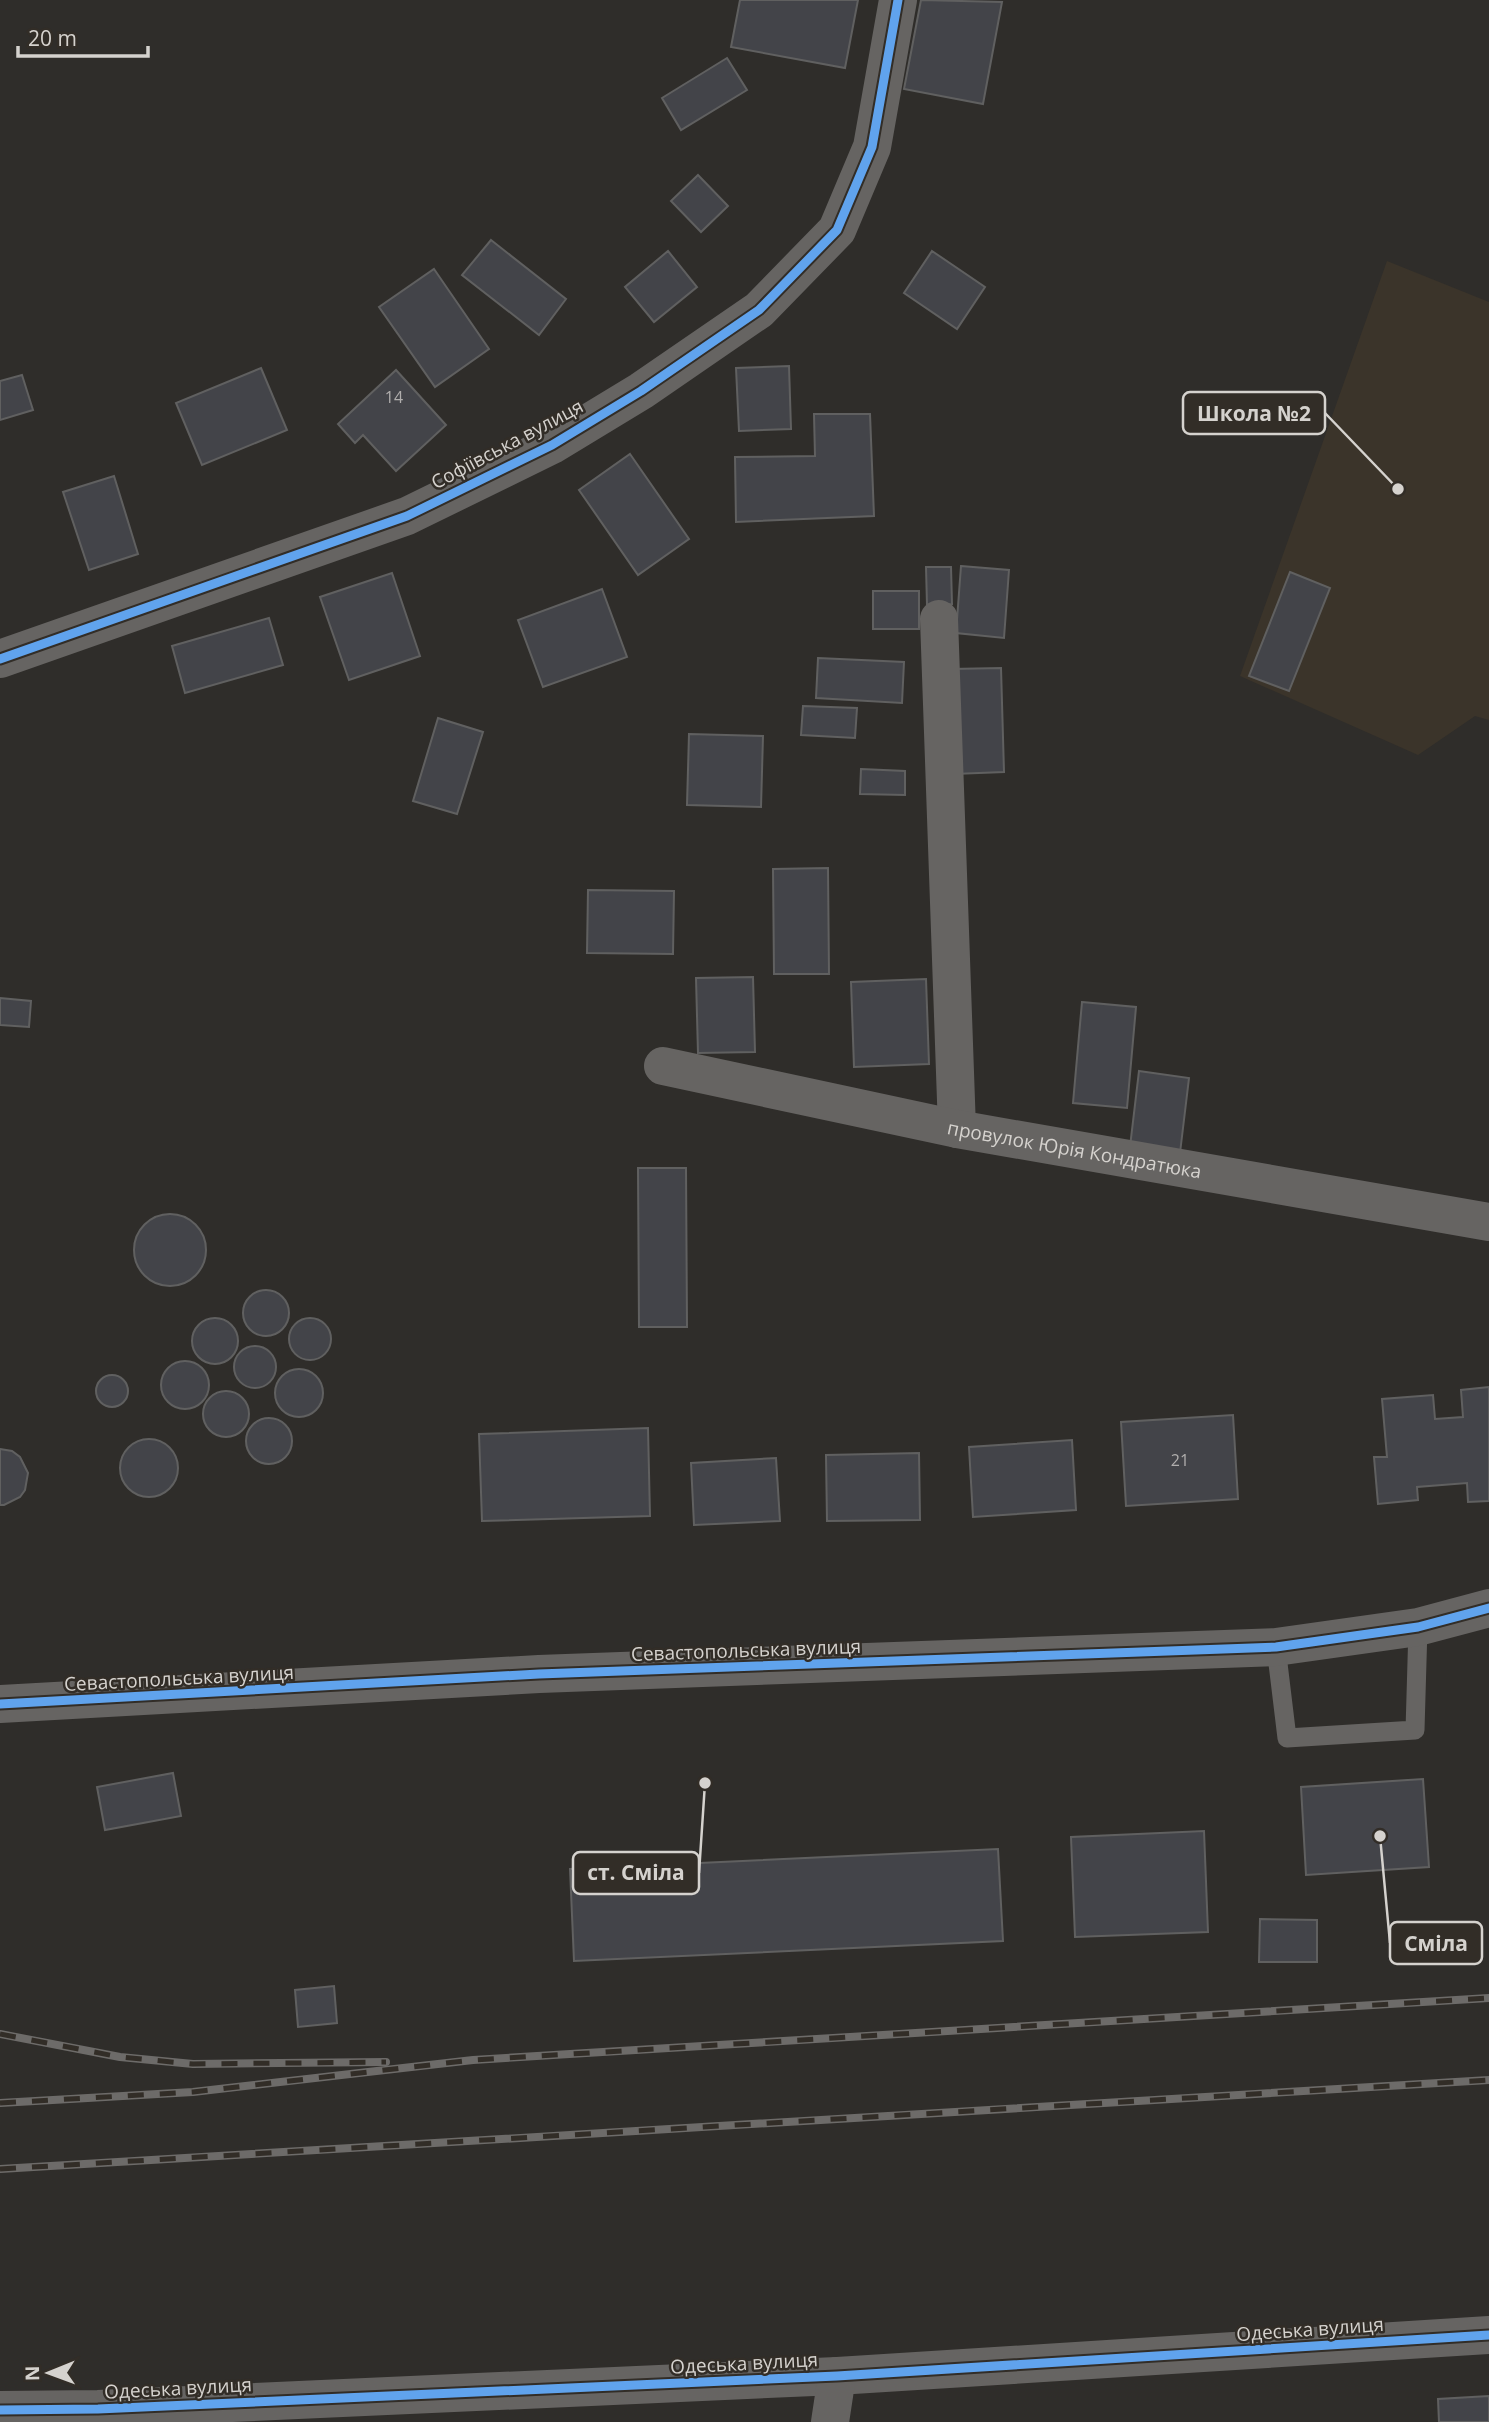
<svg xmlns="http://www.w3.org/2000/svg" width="1489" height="2422" font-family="'Open Sans',sans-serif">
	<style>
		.built { fill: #3b342a }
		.building { fill: #434449; stroke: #606060; stroke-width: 2 }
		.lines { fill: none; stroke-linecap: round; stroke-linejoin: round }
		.service { stroke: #666462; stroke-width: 19 }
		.minor { stroke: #666462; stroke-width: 38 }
		.rail-casing { stroke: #6d6b69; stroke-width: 8 }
		.rail { stroke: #322d27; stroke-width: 5; stroke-dasharray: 16; stroke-linecap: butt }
		.cycleway-casing { stroke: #322d27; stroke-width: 13 }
		.cycleway { stroke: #60a3ed; stroke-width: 9 }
		.labels { text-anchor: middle; stroke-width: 5; stroke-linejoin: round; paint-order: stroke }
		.number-label { font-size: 16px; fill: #b0aead }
		.street-label { font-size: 19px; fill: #d5d2ce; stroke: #322d27 }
		.leader { fill: none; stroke: #d5d2ce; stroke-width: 2.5 }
		.callout-dot { fill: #d5d2ce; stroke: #322d27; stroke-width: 2.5 }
		.callout { fill: #322d27; stroke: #d5d2ce; stroke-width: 2.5 }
		.callout-label { font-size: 21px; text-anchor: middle; font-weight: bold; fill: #d5d2ce }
	</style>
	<rect width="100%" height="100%" fill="#2f2d2a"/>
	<path class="built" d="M1387 261 1489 302V720L1475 716 1418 755 1240 676Z"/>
	<g class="building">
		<path d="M740 0H858L845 68 731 47Z"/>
		<path d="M921 0 1002 2 983 104 904 89Z"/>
		<path d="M727 58 747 90 681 130 662 98Z"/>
		<path d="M698 175 728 206 701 232 671 201Z"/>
		<path d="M491 240 566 299 539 335 462 275Z"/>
		<path d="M668 251 697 287 654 322 625 287Z"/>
		<path d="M932 251 985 287 957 329 904 293Z"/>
		<path d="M434 269 489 349 435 387 379 307Z"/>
		<path d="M789 366 791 429 739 431 736 368Z"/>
		<path d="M261 368 287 430 202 465 176 403Z"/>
		<path d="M396 370 446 425 396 471 363 435 355 443 338 424Z"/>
		<path d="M22 375 33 410 0 420V381Z"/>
		<path d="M814 414H870L874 516 736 522 735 457 815 456Z"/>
		<path d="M630 454 689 539 638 575 579 490Z"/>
		<path d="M114 476 138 554 89 570 63 492Z"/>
		<path d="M961 566 1009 570 1004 638 956 633Z"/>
		<path d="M926 567H951L952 604 927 605Z"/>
		<path d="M1290 572 1330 588 1289 691 1249 676Z"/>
		<path d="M392 573 420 656 349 680 320 597Z"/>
		<path d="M602 589 627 657 543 687 518 620Z"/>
		<rect x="873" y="591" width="46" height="38"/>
		<path d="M269 618 283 665 185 693 172 646Z"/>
		<path d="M818 658 904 662 902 703 816 698Z"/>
		<path d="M1001 668 1004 772 954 774 951 669Z"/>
		<path d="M803 706 857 708 855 738 801 735Z"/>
		<path d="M438 718 483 732 457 814 413 801Z"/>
		<path d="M689 734 763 736 761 807 687 805Z"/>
		<path d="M861 769 905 771V795L860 794Z"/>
		<path d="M828 868 829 974H774L773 869Z"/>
		<path d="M588 890 674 891 673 954 587 953Z"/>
		<path d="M753 977 755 1052 698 1053 696 978Z"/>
		<path d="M926 979 929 1064 854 1067 851 982Z"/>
		<path d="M0 998 31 1001 29 1027 0 1025Z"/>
		<path d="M1082 1002 1136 1007 1127 1108 1073 1103Z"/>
		<path d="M1139 1071 1189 1078 1180 1153 1130 1147Z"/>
		<path d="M638 1168H686L687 1327H639Z"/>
		<circle cx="170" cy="1250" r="36"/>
		<circle cx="266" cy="1313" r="23"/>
		<circle cx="310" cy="1339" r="21"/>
		<circle cx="215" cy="1341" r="23"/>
		<circle cx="255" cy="1367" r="21"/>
		<circle cx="185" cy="1385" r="24"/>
		<circle cx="299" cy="1393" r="24"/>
		<circle cx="112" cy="1391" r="16"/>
		<path d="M1489 1387V1501L1468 1502 1467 1483 1417 1487 1418 1500 1378 1504 1374 1457H1387L1382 1399 1433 1395 1435 1419 1463 1417 1461 1390Z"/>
		<circle cx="226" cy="1414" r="23"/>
		<path d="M1233 1415 1238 1499 1126 1506 1121 1422Z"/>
		<circle cx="269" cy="1441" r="23"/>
		<path d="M648 1428 650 1516 482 1521 479 1434Z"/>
		<circle cx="149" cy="1468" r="29"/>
		<path d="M1072 1440 1076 1510 973 1517 969 1447Z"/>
		<path d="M0 1449 12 1451 20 1457 28 1473 25 1490 20 1497 4 1505H0Z"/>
		<path d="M919 1453 920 1520 827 1521 826 1455Z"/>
		<path d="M776 1458 780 1521 694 1525 691 1463Z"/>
		<path d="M173 1773 181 1816 105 1830 97 1787Z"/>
		<path d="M1423 1779 1429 1867 1306 1875 1301 1787Z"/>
		<path d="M1204 1831 1208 1932 1075 1937 1071 1837Z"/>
		<path d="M998 1849 1003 1941 574 1961 570 1869Z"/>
		<path d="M1260 1919 1317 1920V1962H1259Z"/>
		<path d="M334 1986 337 2023 298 2027 295 1990Z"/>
		<path d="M1489 2396V2422H1439L1438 2399Z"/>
	</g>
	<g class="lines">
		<path class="service" d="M1276 1647 1287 1738 1415 1730 1418 1627"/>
		<g class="minor">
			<path d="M939 619 957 1129"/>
			<path d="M0 659 407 516 552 445 641 391 759 310 837 230 872 147 898 0"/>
			<path id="s1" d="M663 1066 957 1129 1489 1222"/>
			<path d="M0 1704 539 1674 1276 1647 1418 1627 1489 1608"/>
			<path d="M0 2410 98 2409 837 2376 1489 2335"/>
			<path d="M830 2422 837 2376"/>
		</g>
		<g class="rail-casing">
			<g id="rail">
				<path d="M0 2034 120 2057 193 2064 386 2062"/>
				<path d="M0 2103 193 2092 473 2060 1489 1998"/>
				<path d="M0 2169 1489 2080"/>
			</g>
		</g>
		<use href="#rail" class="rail"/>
		<g class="cycleway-casing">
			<g id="cycleway">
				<path d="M0 659 407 516 552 445 641 391 759 310 837 230 872 147 898 0"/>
				<path d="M0 1704 539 1674 1276 1647 1418 1627 1489 1608"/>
				<path d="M0 2410 98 2409 837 2376 1489 2335"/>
			</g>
		</g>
		<use href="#cycleway" class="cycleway"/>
	</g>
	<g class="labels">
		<g class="number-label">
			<text x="394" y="403">14</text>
			<text x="1180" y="1466">21</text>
		</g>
		<g class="street-label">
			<text transform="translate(507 444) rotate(-28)" y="7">Софіївська вулиця</text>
			<text dy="7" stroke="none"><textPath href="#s1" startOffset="420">провулок Юрія Кондратюка</textPath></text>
			<text transform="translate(746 1650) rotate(-2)" y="7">Севастопольська вулиця</text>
			<text transform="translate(179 1678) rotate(-3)" y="7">Севастопольська вулиця</text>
			<text transform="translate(1310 2329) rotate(-4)" y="7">Одеська вулиця</text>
			<text transform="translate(744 2363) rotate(-3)" y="7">Одеська вулиця</text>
			<text transform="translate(178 2388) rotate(-3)" y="7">Одеська вулиця</text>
		</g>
	</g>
	<path class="leader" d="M1398 489L1325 413M705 1783L699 1873M1380 1836L1390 1943"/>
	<g class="callout-dot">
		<circle cx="1398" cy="489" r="7"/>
		<circle cx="705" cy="1783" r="7"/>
		<circle cx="1380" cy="1836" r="7"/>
	</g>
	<g class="callout">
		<rect x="1183" y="392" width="142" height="42" rx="7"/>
		<rect x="573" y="1852" width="126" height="42" rx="7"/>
		<rect x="1390" y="1922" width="92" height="42" rx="7"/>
	</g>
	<g class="callout-label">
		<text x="1254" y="421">Школа №2</text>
		<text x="636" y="1880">ст. Сміла</text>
		<text x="1436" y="1951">Сміла</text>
	</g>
	<g transform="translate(49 2373) rotate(269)" stroke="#322d27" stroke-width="5" paint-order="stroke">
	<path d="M0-5L12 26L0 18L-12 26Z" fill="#d5d2ce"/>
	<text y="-10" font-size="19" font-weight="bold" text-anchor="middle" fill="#d5d2ce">N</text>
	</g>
	<path d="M18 46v10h130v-10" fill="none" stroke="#d5d2ce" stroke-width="3.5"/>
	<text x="28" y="46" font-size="21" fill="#d5d2ce" stroke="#322d27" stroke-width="5" paint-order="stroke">20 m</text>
</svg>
